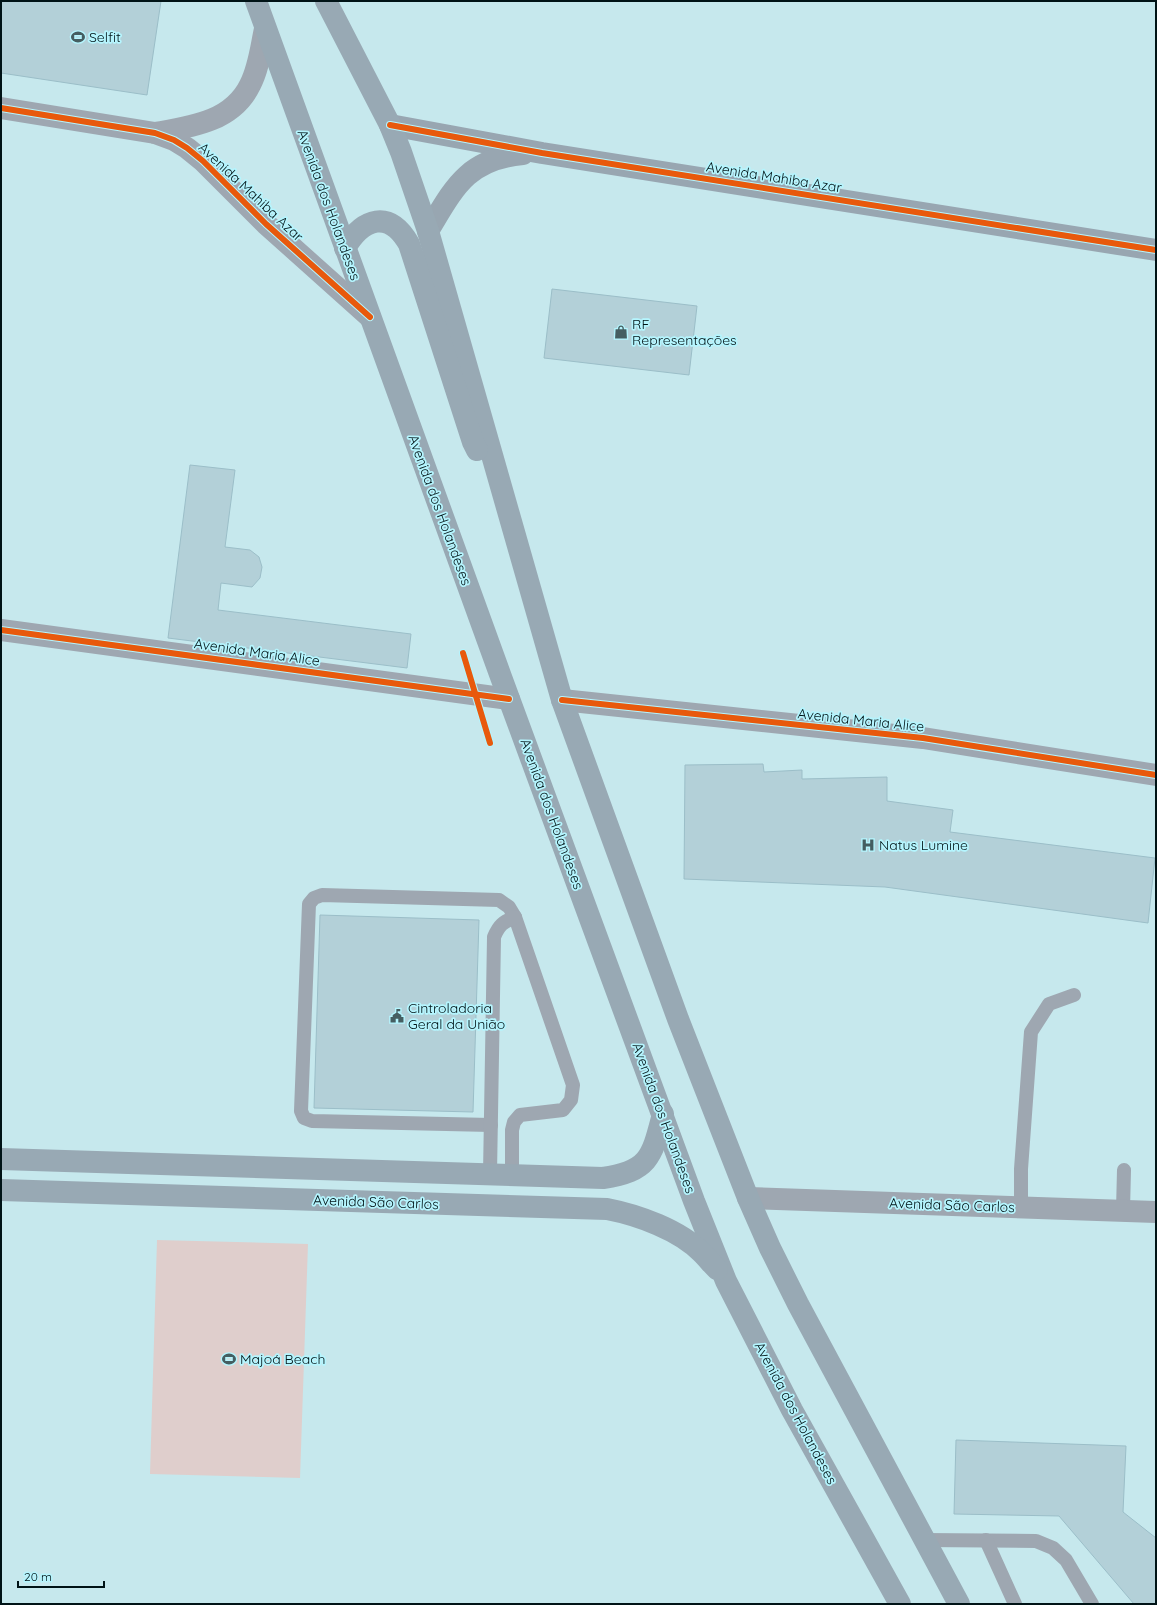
<svg xmlns="http://www.w3.org/2000/svg" width="1157" height="1605" font-family="Quicksand,sans-serif">
	<style>
		.green { fill: #dfcecc }
		.building { fill: #b3d0d8; stroke: #9bbec8 }
		.lines { fill: none; stroke-linecap: round; stroke-linejoin: round }
		.lane { stroke: #9ea7b1; stroke-width: 14 }
		.street { stroke: #9ea7b1; stroke-width: 22 }
		.secondary { stroke: #98a6b1; stroke-width: 22 }
		.primary { stroke: #98a9b4; stroke-width: 22 }
		.cycleway-casing { stroke: #b5f5fe; stroke-width: 8 }
		.cycleway { stroke: #e8590c; stroke-width: 6 }
		.labels { text-anchor: middle; stroke-width: 3.5; stroke-linejoin: round; paint-order: stroke }
		.poi-label { font-size: 14px; fill: #001316; stroke: #b5f5fe; text-anchor: start }
		.street-label { font-size: 14px; fill: #001316; stroke: #b5f5fe }
	</style>
	<rect width="100%" height="100%" fill="#c6e8ed"/>
	<path class="green" d="M157 1240 308 1244 300 1478 150 1474Z"/>
	<g class="building">
		<path d="M1 1H161L147 95 1 73Z"/>
		<path d="M552 289 697 306 689 375 544 358Z"/>
		<path d="M190 465 235 470 225 547 250 550 259 557 262 567 260 578 252 587 221 583 218 610 411 634 407 668 168 638Z"/>
		<path d="M763 764 764 772 802 770V779L887 777V801L953 810 950 832 1155 858 1148 923 885 887 684 879 685 765Z"/>
		<path d="M320 915 479 920 473 1112 314 1108Z"/>
		<path d="M956 1440 1126 1446 1123 1512 1156 1538V1604H1134L1059 1516 954 1514Z"/>
	</g>
	<g class="lines">
		<g class="lane">
			<path d="M491 1125 312 1121 304 1118 301 1111 309 904 314 898 322 895 499 900 509 907 515 917 573 1085 571 1100 563 1110 520 1115 514 1122 512 1130V1175"/>
			<path d="M490 1174 494 937C499 925 503 922 515 917"/>
			<path d="M1021 1207V1169L1031 1032 1049 1004 1074 995"/>
			<path d="M1123 1210 1124 1170"/>
			<path d="M924 1540 1036 1541 1053 1548 1066 1560 1092 1604"/>
			<path d="M986 1540 1015 1604"/>
		</g>
		<g class="street">
			<path d="M1 108 155 133 174 140 187 148 203 161 266 224 370 317"/>
			<path d="M155 133C190 127 232 122 250 85 259 68 261 47 265 29"/>
			<path d="M1 630 509 699"/>
			<path d="M562 700 923 738 1156 775"/>
			<path d="M748 1198 1156 1212"/>
		</g>
		<g class="secondary">
			<path d="M390 125 542 153 1156 250"/>
			<path d="M428 231C454 188 467 159 523 154"/>
		</g>
		<g class="primary">
			<path d="M256 1 501 677 694 1201 726 1281 792 1410 900 1604"/>
			<path d="M326 1 390 125 401 152 428 231 562 700 678 1019 748 1198 770 1248 798 1304 959 1604"/>
			<path d="M345 248C363 218 389 209 409 244L473 442 477 450"/>
			<path d="M1 1159 603 1178C650 1171 652 1156 663 1114"/>
			<path d="M1 1190 607 1209C638 1215 680 1230 702 1253 707 1258 712 1264 717 1269"/>
		</g>
		<g class="cycleway-casing">
			<g id="cycleway">
				<path d="M1 108 155 133 174 140 187 148 203 161 266 224 370 317"/>
				<path d="M390 125 542 153 1156 250"/>
				<path d="M1 630 509 699"/>
				<path d="M463 653 490 743"/>
				<path d="M562 700 923 738 1156 775"/>
			</g>
		</g>
		<use href="#cycleway" class="cycleway"/>
	</g>
	<defs>
		<g id="stadium-bare" transform="scale(1.08)"><path d="M0-5a6.5 5 0 1 0 0 10a6.5 5 0 1 0 0-10ZM-3.5-1.8h7v3.6h-7Z" fill="#455e61" stroke="#b5f5fe" stroke-width="2.5" paint-order="stroke"/></g>
		<g id="shop-bare" transform="scale(1.08)"><path d="M-5-2.5h2.3a2.7 3.5 0 0 1 5.4 0H5L5.5 6h-11ZM-1.5-2.5h3a1.5 2.3 0 0 0-3 0Z" fill="#455e61" stroke="#b5f5fe" stroke-width="2.5" paint-order="stroke"/></g>
		<g id="hospital-bare" transform="scale(1.08)"><path d="M-5-5h3v3.5h4V-5h3V5h-3V1.5h-4V5h-3Z" fill="#455e61" stroke="#b5f5fe" stroke-width="2.5" paint-order="stroke"/></g>
		<g id="civic-bare" transform="scale(1.08)"><path d="M-.6-6.5H3V-4.5H.6V-3L4-1V1h2V6H-6V1h2V-1L-.6-3ZM-1.2 2.5V6h2.4V2.5Z" fill="#455e61" stroke="#b5f5fe" stroke-width="2.5" paint-order="stroke"/></g>
	</defs>
	<g fill-rule="evenodd">
		<use href="#stadium-bare" x="78" y="37"/>
		<use href="#shop-bare" x="621" y="332"/>
		<use href="#hospital-bare" x="868" y="845"/>
		<use href="#civic-bare" x="397" y="1016"/>
		<use href="#stadium-bare" x="229" y="1359"/>
	</g>
	<g class="labels">
		<g class="poi-label">
			<text x="89" y="42">Selfit</text>
			<text x="632" y="329">RF<tspan x="632" dy="16">Representações</tspan></text>
			<text x="879" y="850">Natus Lumine</text>
			<text x="408" y="1013">Cintroladoria<tspan x="408" dy="16">Geral da União</tspan></text>
			<text x="240" y="1364">Majoá Beach</text>
		</g>
		<g class="street-label">
			<text transform="translate(774 177) rotate(9)" y="5">Avenida Mahiba Azar</text>
			<text transform="translate(251 192) rotate(43)" y="5">Avenida Mahiba Azar</text>
			<text transform="translate(329 205) rotate(70)" y="5">Avenida dos Holandeses</text>
			<text transform="translate(440 510) rotate(70)" y="5">Avenida dos Holandeses</text>
			<text transform="translate(257 652) rotate(8)" y="5">Avenida Maria Alice</text>
			<text transform="translate(861 720) rotate(6)" y="5">Avenida Maria Alice</text>
			<text transform="translate(552 814) rotate(70)" y="5">Avenida dos Holandeses</text>
			<text transform="translate(664 1118) rotate(70)" y="5">Avenida dos Holandeses</text>
			<text transform="translate(376 1202) rotate(2)" y="5">Avenida São Carlos</text>
			<text transform="translate(952 1205) rotate(2)" y="5">Avenida São Carlos</text>
			<text transform="translate(796 1413) rotate(62)" y="5">Avenida dos Holandeses</text>
		</g>
	</g>
	<rect width="1157" height="1605" fill="none" stroke="#001316" stroke-width="4"/>
	<path d="M18 1581v6h86v-6" fill="none" stroke="#001316" stroke-width="2"/>
	<text x="24" y="1581" font-size="12" fill="#001316" stroke="#b5f5fe" stroke-width="3" paint-order="stroke">20 m</text>
</svg>
